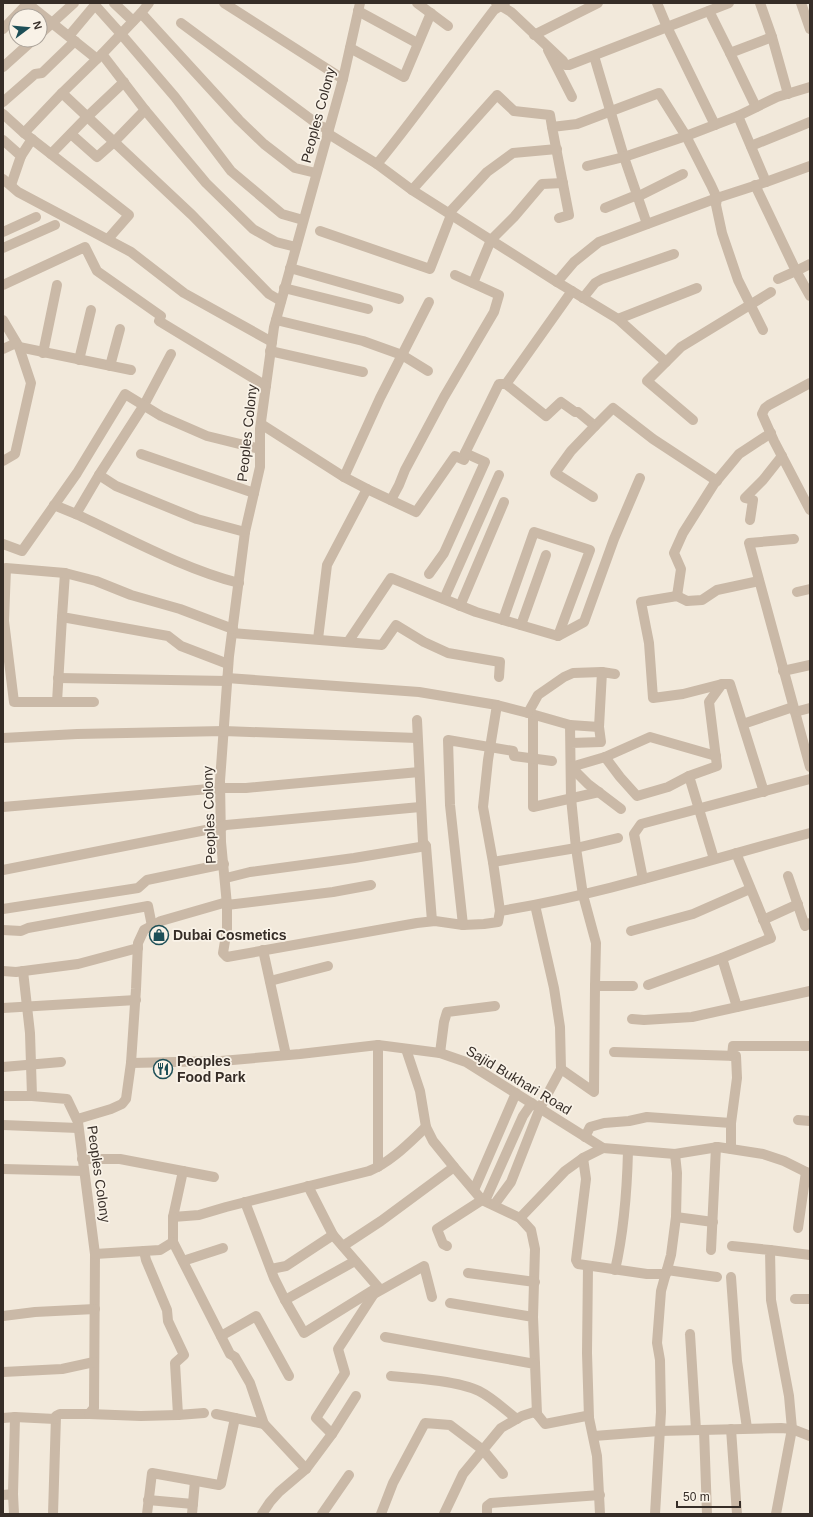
<svg xmlns="http://www.w3.org/2000/svg" width="813" height="1517" font-family="Arial,sans-serif">
	<style>
		.lines { fill: none; stroke-linecap: round; stroke-linejoin: round }
		.minor { stroke: #cab9a7; stroke-width: 10 }
		.labels { text-anchor: middle; stroke-width: 3.5; stroke-linejoin: round; paint-order: stroke }
		.street-label { font-size: 14px; fill: #362d27; stroke: #f9f2e7 }
		.poi-label { font-size: 14px; font-weight: bold; fill: #362d27; stroke: #f9f2e7; text-anchor: start }
	</style>
	<rect width="100%" height="100%" fill="#f2e9db"/>
	<g class="lines">
		<g class="minor">
			<path d="M27 3 97 59"/>
			<path d="M114 3 133 21"/>
			<path d="M149 3 141 13 239 120 264 144 295 168 316 173"/>
			<path d="M224 3 343 79"/>
			<path d="M360 3 343 79 274 327 260 429V467L245 532 229 656 220 781 221 842 227 905V929L223 953 227 957 417 923 435 921 463 925 484 924 498 922 500 911C605 894 707 860 810 833"/>
			<path d="M417 3 448 26"/>
			<path d="M496 3 511 12 563 61 565 65H569L729 3"/>
			<path d="M657 3 667 27 715 125"/>
			<path d="M760 3 772 37 788 94"/>
			<path d="M801 3 810 29"/>
			<path d="M358 11 417 43"/>
			<path d="M709 11 730 53"/>
			<path d="M141 13 121 34 175 97 231 171 282 214 303 220"/>
			<path d="M181 23 320 126 329 129"/>
			<path d="M3 29 28 3"/>
			<path d="M40 34 74 3"/>
			<path d="M534 35 598 3"/>
			<path d="M69 36 95 5 121 34 102 54 145 110 206 183 253 229 276 242 296 247"/>
			<path d="M350 48 404 77 431 13"/>
			<path d="M548 50 572 97"/>
			<path d="M102 54 62 93 192 215 269 294 281 301"/>
			<path d="M3 67 33 40"/>
			<path d="M3 102 35 74 42 73 75 41"/>
			<path d="M756 107 730 53 772 37"/>
			<path d="M3 114 24 133"/>
			<path d="M738 116 766 182 810 166"/>
			<path d="M552 127 550 115 514 111 497 95 412 190 557 282"/>
			<path d="M327 133 377 164"/>
			<path d="M71 134 97 157 114 142 145 110"/>
			<path d="M3 140 21 156 11 185"/>
			<path d="M751 146 810 122"/>
			<path d="M51 154 24 133 62 93"/>
			<path d="M21 156 32 139"/>
			<path d="M587 166 624 157 594 56"/>
			<path d="M3 179 18 192 131 252 184 293 272 342"/>
			<path d="M766 182 717 198 711 185 686 136 738 116 777 97 810 87"/>
			<path d="M755 185 796 271 778 279"/>
			<path d="M412 190 377 164C418 114 455 61 494 10L505 3"/>
			<path d="M605 208 632 197 639 196 683 174"/>
			<path d="M449 213 487 172 513 153 557 149"/>
			<path d="M559 218 569 215 552 127 577 124 659 93 686 136 624 157 647 224"/>
			<path d="M320 231 430 269 451 215"/>
			<path d="M3 232 36 217"/>
			<path d="M108 239 129 215 51 154 87 117 124 82"/>
			<path d="M3 248 55 225"/>
			<path d="M810 264 796 271 810 296"/>
			<path d="M290 268 399 299"/>
			<path d="M473 283 491 240 514 217 542 184 563 183"/>
			<path d="M3 285 85 247 97 271 161 316 159 321 266 386"/>
			<path d="M284 288 368 309"/>
			<path d="M572 291 506 384 546 416 561 402 575 412H578L595 426 613 408 653 439 717 481"/>
			<path d="M583 298 595 283 602 279 674 254"/>
			<path d="M618 319 697 288"/>
			<path d="M3 320 19 347 31 383 15 454 3 461"/>
			<path d="M276 320 363 341 402 355 428 371"/>
			<path d="M19 347 131 370"/>
			<path d="M3 349 16 343"/>
			<path d="M270 351 363 372"/>
			<path d="M43 353 57 285"/>
			<path d="M171 354 144 405 99 475 116 486 197 519 245 532"/>
			<path d="M79 360 91 310"/>
			<path d="M666 362 618 319 557 282 574 262 599 242 717 198 716 205 722 233 738 280 763 330"/>
			<path d="M110 366 120 329"/>
			<path d="M810 383 769 405 765 408 762 414 774 441 810 510"/>
			<path d="M693 420 647 381 681 347 771 292"/>
			<path d="M261 424 344 477 380 398 429 302"/>
			<path d="M141 454 254 493"/>
			<path d="M367 489 416 512 455 456 464 460 465 453 499 384H506"/>
			<path d="M593 497 555 473 571 451 595 426"/>
			<path d="M391 500 399 485 405 470 444 397 494 312 499 295 455 275"/>
			<path d="M54 505 76 514 99 475"/>
			<path d="M76 514C128 538 184 569 239 583"/>
			<path d="M750 520 753 500 745 498 763 480 782 456"/>
			<path d="M794 539 749 543 810 767"/>
			<path d="M3 544 22 551 77 473 125 394 161 416 207 436 260 449"/>
			<path d="M65 573 62 617 168 636 181 646 228 664"/>
			<path d="M429 574 444 553 485 462 465 453"/>
			<path d="M797 592 810 589"/>
			<path d="M677 596 681 569 674 553 683 533 714 484 739 454 771 433"/>
			<path d="M444 599 499 475"/>
			<path d="M460 606 504 502"/>
			<path d="M503 620 534 532 590 550 558 636"/>
			<path d="M521 625 546 555"/>
			<path d="M232 633 382 645 396 625 424 642 448 653 500 662 499 677"/>
			<path d="M318 639 327 565 367 489 344 477"/>
			<path d="M348 642 391 578 476 612 558 636 584 622 614 539 640 478"/>
			<path d="M783 671 810 665"/>
			<path d="M58 678 227 681"/>
			<path d="M227 678 419 692 497 705"/>
			<path d="M722 684 683 694 653 698 649 643 641 602 677 596 687 601 702 600 717 590 759 581"/>
			<path d="M57 702 62 617"/>
			<path d="M94 702H14L4 621 6 568 65 573 96 581 131 595 180 609 233 629"/>
			<path d="M795 712 810 708"/>
			<path d="M533 715V807L599 792"/>
			<path d="M417 720 423 842 426 846 432 921"/>
			<path d="M743 724 793 707"/>
			<path d="M570 725 528 713 538 695 564 677 573 673 602 672"/>
			<path d="M599 727 602 672 615 674"/>
			<path d="M3 738 77 734 224 731 417 738"/>
			<path d="M571 743 601 742 599 727 570 725 571 798 576 848 583 895 596 943 595 986"/>
			<path d="M605 757 571 767 588 784 621 809"/>
			<path d="M689 776 668 787 637 796 620 777 605 757 650 737 716 756"/>
			<path d="M3 807 220 788H246L419 772"/>
			<path d="M714 859 689 776 717 766 709 702 722 684H730L764 792"/>
			<path d="M493 862 483 807 488 760 497 705 528 713"/>
			<path d="M3 870 221 827 226 825 420 807"/>
			<path d="M788 876 805 926 810 923"/>
			<path d="M226 878 250 872 354 858 426 846"/>
			<path d="M643 879 634 834 641 824 810 779"/>
			<path d="M227 905 333 892 371 885"/>
			<path d="M3 909 138 888 147 880 224 864"/>
			<path d="M500 911 493 862 576 848 618 838"/>
			<path d="M763 920 798 904"/>
			<path d="M463 925 450 805 448 740 513 751 514 756 552 761"/>
			<path d="M3 930 21 931 28 928 148 906 152 926"/>
			<path d="M631 931 693 914 750 889"/>
			<path d="M263 950 286 1055"/>
			<path d="M722 958 737 1007"/>
			<path d="M3 971 16 972 78 964 138 948"/>
			<path d="M23 971 30 1033 32 1096 67 1099 78 1122 95 1254 94 1408 89 1414H60L56 1416 53 1514"/>
			<path d="M270 981 328 966"/>
			<path d="M648 985 722 958 771 938 736 853"/>
			<path d="M3 1008 136 1000"/>
			<path d="M632 1019 644 1020 692 1017 810 991"/>
			<path d="M378 1045V1167"/>
			<path d="M614 1052 736 1056 737 1078 731 1123"/>
			<path d="M440 1053 444 1022 447 1012 495 1006"/>
			<path d="M732 1056 733 1046H810"/>
			<path d="M131 1063 221 1061 300 1054 378 1045 440 1053 466 1062 603 1148 675 1154 718 1147 763 1154 784 1161 810 1174"/>
			<path d="M3 1067 61 1062"/>
			<path d="M561 1069 594 1092 595 986H633"/>
			<path d="M3 1096H32"/>
			<path d="M798 1120 810 1121"/>
			<path d="M78 1122V1119L81 1118 111 1109 122 1104 126 1099 131 1063 136 989 138 943 144 930 161 921 227 902"/>
			<path d="M3 1125 78 1128"/>
			<path d="M585 1137 590 1127 604 1123 629 1121 647 1117 731 1123V1149"/>
			<path d="M583 1158 586 1179 576 1260 578 1264 647 1274H666"/>
			<path d="M82 1159H120L214 1177"/>
			<path d="M3 1169 84 1171"/>
			<path d="M183 1171 173 1217 199 1215 226 1207 369 1171C391 1162 409 1143 426 1127"/>
			<path d="M474 1190 516 1093"/>
			<path d="M482 1200 520 1218 531 1230 535 1249 533 1317"/>
			<path d="M485 1201 523 1116 532 1103"/>
			<path d="M245 1202 274 1278 285 1300 304 1333 378 1287 333 1235 308 1186"/>
			<path d="M494 1205 511 1182 540 1108 561 1069 560 1027 554 988 535 905"/>
			<path d="M173 1217V1242L230 1354 235 1357 250 1383 264 1424 306 1469"/>
			<path d="M676 1217 713 1222"/>
			<path d="M520 1218 565 1171 583 1158 603 1148"/>
			<path d="M798 1228 806 1172"/>
			<path d="M343 1246 381 1221 454 1167 433 1141 426 1127 420 1091 406 1049"/>
			<path d="M447 1246 443 1244 437 1229 482 1200 454 1167"/>
			<path d="M732 1246 770 1250 771 1300 789 1396 792 1429 776 1514"/>
			<path d="M711 1250 716 1147"/>
			<path d="M770 1250 810 1255"/>
			<path d="M144 1251 146 1260 167 1310 168 1321 184 1355 175 1363 178 1415 204 1413"/>
			<path d="M95 1254 160 1250 173 1242"/>
			<path d="M183 1261 223 1248"/>
			<path d="M588 1266 587 1353 589 1418"/>
			<path d="M271 1269 286 1266 333 1235"/>
			<path d="M615 1270C624 1231 627 1191 628 1151"/>
			<path d="M667 1270 717 1277"/>
			<path d="M468 1273 535 1282"/>
			<path d="M731 1277 737 1361 747 1428"/>
			<path d="M374 1294 424 1266 432 1297"/>
			<path d="M795 1299H810"/>
			<path d="M285 1300 355 1261"/>
			<path d="M450 1303 533 1317 535 1364"/>
			<path d="M3 1316 35 1312 95 1309"/>
			<path d="M690 1334 696 1430"/>
			<path d="M221 1336 256 1316 289 1376"/>
			<path d="M385 1337 535 1364 537 1414"/>
			<path d="M3 1372 62 1369 94 1362"/>
			<path d="M391 1376C415 1378 459 1381 479 1391 493 1398 505 1410 517 1419"/>
			<path d="M89 1414 141 1416 178 1415"/>
			<path d="M216 1414 264 1424"/>
			<path d="M3 1418 15 1417 55 1419"/>
			<path d="M731 1429 737 1514"/>
			<path d="M704 1430 707 1514"/>
			<path d="M332 1434 316 1418 345 1373 338 1349 377 1289"/>
			<path d="M594 1436 659 1431 781 1428 792 1429 810 1436"/>
			<path d="M13 1494 15 1417"/>
			<path d="M3 1495 13 1494 14 1514"/>
			<path d="M148 1500 193 1504"/>
			<path d="M147 1514 152 1473 219 1485 221 1484 235 1418"/>
			<path d="M192 1514 195 1481"/>
			<path d="M262 1514 270 1502 279 1492 306 1469 332 1434 356 1396"/>
			<path d="M322 1514 349 1475"/>
			<path d="M381 1514 393 1483 425 1423 450 1425 483 1450 503 1474"/>
			<path d="M444 1514 463 1474 501 1428 522 1416 534 1412 537 1414 545 1424 586 1416 589 1418 597 1456 600 1514"/>
			<path d="M487 1514V1506L491 1503 600 1495"/>
			<path d="M655 1514 661 1412 660 1360 657 1343 661 1291 671 1255 676 1217 677 1173 675 1154"/>
		</g>
	</g>
	<defs>
		<g id="shop-ring" transform="scale(1)"><circle r="9.5" fill="#f9f2e7" stroke="#1d4f57" stroke-width="1.5"/><path d="M-5-2.5h2.3a2.7 3.5 0 0 1 5.4 0H5L5.5 6h-11ZM-1.5-2.5h3a1.5 2.3 0 0 0-3 0Z" fill="#1d4f57"/></g>
		<g id="restaurant-ring" transform="scale(1)"><circle r="9.5" fill="#f9f2e7" stroke="#1d4f57" stroke-width="1.5"/><path d="M-5-6h1v4h1v-4h1v4h1v-4h1v5L-1.5 .5V6h-2V.5L-5-1ZM5-6V6H3V1.5H1.5Q1.5-4 5-6Z" fill="#1d4f57"/></g>
	</defs>
	<g fill-rule="evenodd">
		<use href="#shop-ring" x="159" y="935"/>
		<use href="#restaurant-ring" x="163" y="1069"/>
	</g>
	<g class="labels">
		<g class="street-label">
			<text transform="translate(318 115) rotate(-75)" y="5">Peoples Colony</text>
			<text transform="translate(247 433) rotate(-84)" y="5">Peoples Colony</text>
			<text transform="translate(209 815) rotate(-92)" y="5">Peoples Colony</text>
			<text transform="translate(519 1080) rotate(31)" y="5">Sajid Bukhari Road</text>
			<text transform="translate(99 1174) rotate(82)" y="5">Peoples Colony</text>
		</g>
		<g class="poi-label">
			<text x="173" y="940">Dubai Cosmetics</text>
			<text x="177" y="1066">Peoples<tspan x="177" dy="16">Food Park</tspan></text>
		</g>
	</g>
	<rect width="813" height="1517" fill="none" stroke="#362d27" stroke-width="8"/>
	<g transform="translate(28 28) rotate(74)"><circle r="19" fill="#f9f2e7" stroke="#aba39a"/>
	<path d="M0-3L7 15L0 10L-7 15Z" fill="#1d4f57"/>
	<text y="-6" font-size="11" font-weight="bold" text-anchor="middle" fill="#362d27">N</text>
	</g>
	<path d="M677 1501v6h63v-6" fill="none" stroke="#362d27" stroke-width="2"/>
	<text x="683" y="1501" font-size="12" fill="#362d27" stroke="#f9f2e7" stroke-width="3" paint-order="stroke">50 m</text>
</svg>
